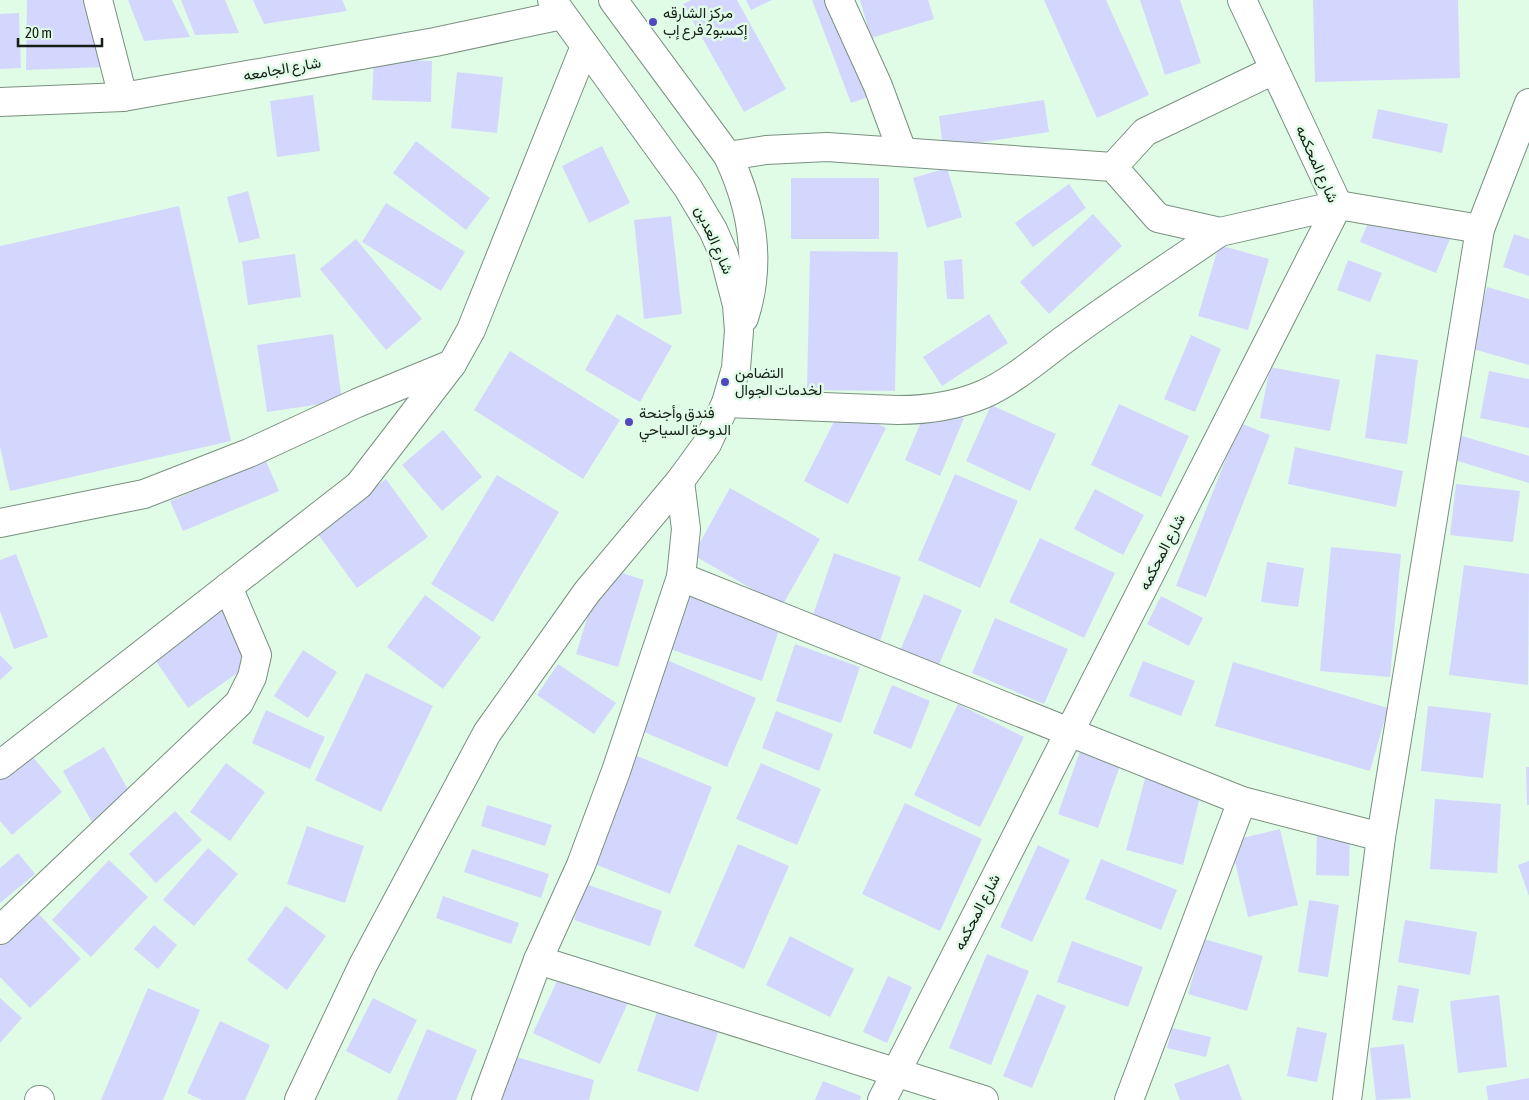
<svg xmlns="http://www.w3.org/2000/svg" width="1529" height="1100" font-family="'Asap Condensed',Vazirmatn,sans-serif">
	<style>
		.building { fill: #d4d7fd }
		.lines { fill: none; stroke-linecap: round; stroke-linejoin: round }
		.minor-casing { stroke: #79917f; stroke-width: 30 }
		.major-casing { stroke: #79917f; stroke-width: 30 }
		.minor { stroke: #fff; stroke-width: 28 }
		.major { stroke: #fff; stroke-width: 28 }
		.poi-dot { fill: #5347bf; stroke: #e0fbe6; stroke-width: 2 }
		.labels { text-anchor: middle; stroke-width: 5; stroke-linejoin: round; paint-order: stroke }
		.poi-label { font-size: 15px; fill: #151e17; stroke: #e0fbe6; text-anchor: start }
		.street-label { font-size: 15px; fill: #151e17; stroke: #e0fbe6 }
	</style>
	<rect width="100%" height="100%" fill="#e0fbe6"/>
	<g class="building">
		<path d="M27 0H84L105 67 26 70Z"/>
		<path d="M128 0H172L190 37 144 41Z"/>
		<path d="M181 0H225L239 33 195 35Z"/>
		<path d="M253 0H342L347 11 264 24Z"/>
		<path d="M691 0H737L786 89 744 112 683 4Z"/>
		<path d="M746 0H772L751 10Z"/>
		<path d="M812 0H835L871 96 851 103Z"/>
		<path d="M860 0H928L934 19 871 38Z"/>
		<path d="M1044 0H1106L1149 95 1097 118Z"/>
		<path d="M1140 0H1180L1201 63 1165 75Z"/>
		<path d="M1313 0H1458L1460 78 1315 82Z"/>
		<path d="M19 13 21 68 0 69V14Z"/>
		<path d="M374 59 432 61 431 102 372 100Z"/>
		<path d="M457 72 503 77 497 133 451 128Z"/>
		<path d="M313 95 320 151 277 157 270 101Z"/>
		<path d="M1044 100 1049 132 943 148 939 116Z"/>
		<path d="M1378 109 1448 124 1442 153 1372 138Z"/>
		<path d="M416 141 490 198 466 230 393 173Z"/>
		<path d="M602 146 630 203 589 223 562 166Z"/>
		<path d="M947 168 962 217 927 228 913 178Z"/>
		<rect x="791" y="178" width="88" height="61"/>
		<path d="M1069 184 1086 208 1033 247 1015 223Z"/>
		<path d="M248 191 260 238 239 243 227 197Z"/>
		<path d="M386 203 465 252 441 291 362 242Z"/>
		<path d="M179 206 231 441 10 491 0 447V246Z"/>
		<path d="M1375 206 1451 236 1436 273 1360 242Z"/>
		<path d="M1093 214 1122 246 1049 314 1020 282Z"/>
		<path d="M671 216 682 314 644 319 634 220Z"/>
		<path d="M1514 234 1529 239V276L1503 267Z"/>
		<path d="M356 239 422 319 386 350 320 269Z"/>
		<path d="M1219 245 1269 259 1248 330 1198 316Z"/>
		<path d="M810 251 898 252 895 391 807 390Z"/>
		<path d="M295 254 301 297 248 305 242 261Z"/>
		<path d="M962 259 964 299H947L944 261Z"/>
		<path d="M1348 260 1382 273 1370 302 1337 290Z"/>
		<path d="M1487 287 1529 299V365L1470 348Z"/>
		<path d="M617 314 672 346 640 402 585 370Z"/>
		<path d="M989 314 1008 343 942 386 923 357Z"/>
		<path d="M333 334 342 401 267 412 257 345Z"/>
		<path d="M1191 335 1221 349 1195 412 1164 399Z"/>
		<path d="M510 351 620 420 583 479 474 410Z"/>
		<path d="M1376 354 1418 360 1407 444 1365 438Z"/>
		<path d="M1270 367 1340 380 1330 431 1260 418Z"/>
		<path d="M1489 371 1529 379V428L1480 418Z"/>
		<path d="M929 403 964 418 940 476 905 460Z"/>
		<path d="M1119 404 1189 436 1161 497 1091 465Z"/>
		<path d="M991 405 1056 434 1030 491 966 461Z"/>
		<path d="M842 406 886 428 848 504 804 481Z"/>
		<path d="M1240 423 1270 435 1206 597 1176 586Z"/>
		<path d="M443 430 482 477 442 511 402 465Z"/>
		<path d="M1452 433 1529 456V483L1445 457Z"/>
		<path d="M1295 447 1403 471 1396 507 1288 484Z"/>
		<path d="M266 461 279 491 183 531 170 501Z"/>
		<path d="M955 474 1018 501 980 588 918 560Z"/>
		<path d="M497 475 559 512 493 622 431 584Z"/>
		<path d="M386 479 428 537 357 588 315 530Z"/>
		<path d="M1456 484 1520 491 1513 542 1450 535Z"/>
		<path d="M730 488 820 539 782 606 693 555Z"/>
		<path d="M1095 489 1144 515 1123 555 1074 529Z"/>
		<path d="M1040 538 1115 573 1084 638 1009 602Z"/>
		<path d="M1331 547 1401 554 1390 677 1320 671Z"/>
		<path d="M834 553 901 577 879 644 811 621Z"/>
		<path d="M16 554 48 637 14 649 0 611V560Z"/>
		<path d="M1267 562 1304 568 1298 607 1261 602Z"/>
		<path d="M1464 565 1529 574 1528 685 1449 675Z"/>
		<path d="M603 567 644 580 618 667 576 654Z"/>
		<path d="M231 592 271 649 188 708 149 651Z"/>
		<path d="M685 594 780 627 762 681 667 648Z"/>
		<path d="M924 594 962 610 935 674 897 658Z"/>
		<path d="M425 595 481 637 443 689 387 647Z"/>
		<path d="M1161 596 1203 618 1189 646 1147 624Z"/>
		<path d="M995 618 1068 649 1044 704 972 673Z"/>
		<path d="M795 644 860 667 841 723 776 701Z"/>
		<path d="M303 650 337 672 308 718 274 696Z"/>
		<path d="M0 655 13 668 0 680Z"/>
		<path d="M667 660 756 698 727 767 637 729Z"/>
		<path d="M1143 661 1195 681 1181 716 1129 696Z"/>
		<path d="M1233 662 1388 708 1370 771 1215 726Z"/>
		<path d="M558 664 616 703 594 734 537 695Z"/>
		<path d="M366 673 433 706 381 812 315 780Z"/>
		<path d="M892 685 930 701 911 749 873 733Z"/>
		<path d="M958 704 1024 737 980 827 914 795Z"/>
		<path d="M1428 706 1491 713 1483 778 1421 771Z"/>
		<path d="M266 710 325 737 310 769 252 743Z"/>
		<path d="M776 711 833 734 819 771 762 748Z"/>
		<path d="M1088 728 1128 743 1098 828 1058 814Z"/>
		<path d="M104 747 137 805 96 829 63 771Z"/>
		<path d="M28 751 62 792 12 835 0 821V775Z"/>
		<path d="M630 753 712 787 670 894 587 861Z"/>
		<path d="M226 763 265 792 230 841 190 812Z"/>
		<path d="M761 763 821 789 797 845 736 819Z"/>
		<path d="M1526 767H1529V805H1527Z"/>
		<path d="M1147 771 1203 785 1183 865 1126 850Z"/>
		<path d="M1435 799 1501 804 1497 873 1430 869Z"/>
		<path d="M905 803 982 839 940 931 862 894Z"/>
		<path d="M487 805 552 825 545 846 481 826Z"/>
		<path d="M175 811 202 840 156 883 129 854Z"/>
		<path d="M1317 824H1350L1349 876 1316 875Z"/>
		<path d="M307 826 364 846 345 903 287 884Z"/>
		<path d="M1280 829 1298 905 1248 917 1230 841Z"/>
		<path d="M738 844 789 866 744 969 694 946Z"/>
		<path d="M1038 845 1070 860 1032 942 1000 927Z"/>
		<path d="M208 848 238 874 194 926 163 900Z"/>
		<path d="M472 849 549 874 541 898 464 872Z"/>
		<path d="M18 853 35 874 0 903V868Z"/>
		<path d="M1101 859 1177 890 1161 930 1085 899Z"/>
		<path d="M109 860 148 897 91 957 52 920Z"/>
		<path d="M1529 861V896L1518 865Z"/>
		<path d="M586 884 662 911 650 946 574 920Z"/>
		<path d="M443 896 519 923 511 944 436 918Z"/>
		<path d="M1309 900 1339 905 1328 977 1298 972Z"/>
		<path d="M286 906 326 936 287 990 247 960Z"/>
		<path d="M34 909 81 959 30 1008 0 977V941Z"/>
		<path d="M1405 920 1477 932 1470 975 1398 962Z"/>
		<path d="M154 925 177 945 158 969 134 949Z"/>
		<path d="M790 936 854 969 830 1017 766 985Z"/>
		<path d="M1204 939 1263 956 1247 1011 1188 994Z"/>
		<path d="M1072 941 1143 967 1128 1007 1057 982Z"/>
		<path d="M987 954 1029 971 991 1065 949 1048Z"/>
		<path d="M564 966 631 996 600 1064 533 1033Z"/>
		<path d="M888 976 912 987 887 1043 863 1032Z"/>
		<path d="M1398 985 1419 989 1413 1023 1392 1020Z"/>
		<path d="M148 988 200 1010 163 1100H101Z"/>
		<path d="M665 988 726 1009 698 1092 637 1071Z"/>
		<path d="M1037 994 1066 1006 1032 1088 1003 1076Z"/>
		<path d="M1499 995 1507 1067 1458 1073 1450 1001Z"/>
		<path d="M0 998 22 1018 0 1043Z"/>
		<path d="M373 998 417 1020 390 1074 346 1051Z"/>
		<path d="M220 1021 270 1045 245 1100H202L187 1093Z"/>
		<path d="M1297 1027 1327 1033 1317 1082 1287 1076Z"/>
		<path d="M1172 1028 1211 1037 1206 1057 1167 1048Z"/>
		<path d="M427 1029 477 1050 456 1100H397Z"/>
		<path d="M1404 1044 1411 1098 1376 1100 1370 1048Z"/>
		<path d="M510 1055 594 1080 589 1100H497Z"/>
		<path d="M1229 1064 1242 1100H1180L1174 1084Z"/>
		<path d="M1529 1078V1100H1488L1486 1086Z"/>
		<path d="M823 1081 861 1096 860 1100H815Z"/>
	</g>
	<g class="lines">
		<g class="minor-casing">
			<g id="minor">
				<path d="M98 0 123 97"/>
				<path d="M839 0 878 86 902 151"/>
				<path d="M0 102 123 97 435 42 562 15"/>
				<path d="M728 156 766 150 827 147 1113 167 1158 218 1220 232 1338 205 1480 229"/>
				<path d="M1113 167 1145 132 1274 70"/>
				<path d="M726 403 898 410C928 410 956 406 984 394 1015 380 1041 356 1069 336 1118 300 1169 267 1220 232"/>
				<path d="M0 523 144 494 249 453 357 403 452 364"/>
				<path d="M681 577 1242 801 1381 837"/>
				<path d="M0 765 359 485 452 364 471 330 585 46"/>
				<path d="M0 930 239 703 252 677 257 655 228 587"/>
				<path d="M538 960 984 1100"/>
				<path d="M39 1100H40"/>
				<path d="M486 1100 538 960 581 865 616 771 681 577 686 529 680 481"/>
				<path d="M882 1100 1338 205 1242 0"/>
				<path d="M1129 1100 1242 801"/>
				<path d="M1347 1100 1381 837 1480 229 1529 103"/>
			</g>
		</g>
		<g class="major-casing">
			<g id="major">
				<path d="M613 0 728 156C752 207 762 263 744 318"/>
				<path d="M299 1100 363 965 487 733 587 592 680 481 707 444 726 403 736 368 739 331 737 305 724 255 713 230 688 188 552 0"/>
			</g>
		</g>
		<use href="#minor" class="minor"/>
		<use href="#major" class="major"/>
	</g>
	<g class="poi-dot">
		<circle cx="653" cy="22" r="5"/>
		<circle cx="725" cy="382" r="5"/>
		<circle cx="629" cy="422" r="5"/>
	</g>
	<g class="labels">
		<g class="poi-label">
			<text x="663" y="18">مركز الشارقه<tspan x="663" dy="17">إكسبو2 فرع إب</tspan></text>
			<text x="735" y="378">التضامن<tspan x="735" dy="17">لخدمات الجوال</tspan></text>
			<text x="639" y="418">فندق وأجنحة<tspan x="639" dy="17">الدوحة السياحي</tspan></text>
		</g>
		<g class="street-label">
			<text transform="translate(282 69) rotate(-10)" y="5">شارع الجامعه</text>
			<text transform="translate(1317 164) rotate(66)" y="5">شارع المحكمه</text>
			<text transform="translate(714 240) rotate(66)" y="5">شارع العدين</text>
			<text transform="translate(1162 552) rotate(-63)" y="5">شارع المحكمه</text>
			<text transform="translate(977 912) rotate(-63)" y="5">شارع المحكمه</text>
		</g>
	</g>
	<path d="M18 38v8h84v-8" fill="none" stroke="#151e17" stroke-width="2.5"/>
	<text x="25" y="38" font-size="15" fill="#151e17" stroke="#e0fbe6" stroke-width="4" paint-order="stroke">20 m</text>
</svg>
